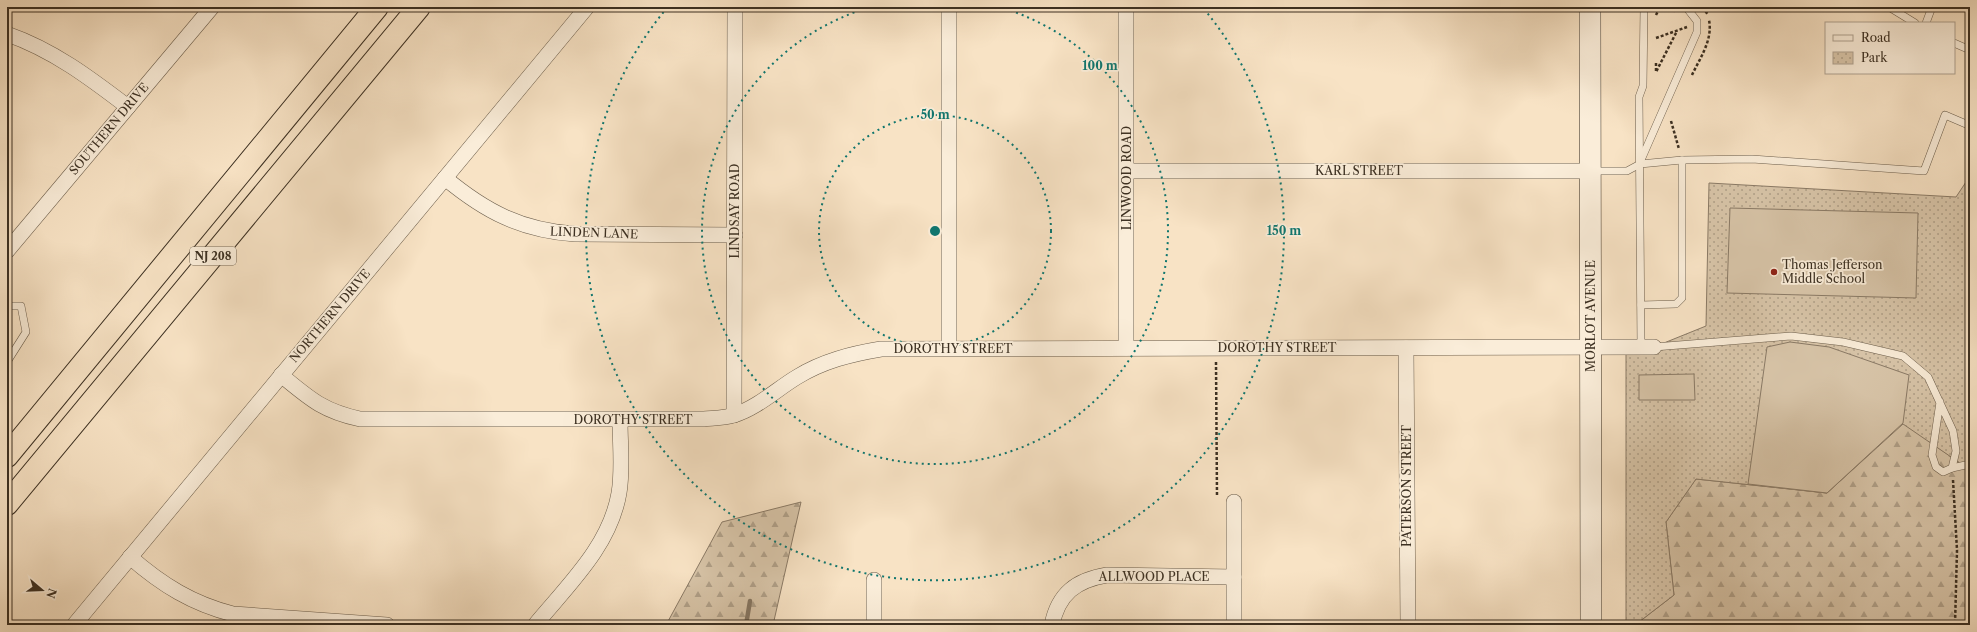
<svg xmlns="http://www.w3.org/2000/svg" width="1977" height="632" font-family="'Libre Caslon Text',serif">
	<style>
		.forest { fill: url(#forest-firs); stroke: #8a7a66 }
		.park { fill: url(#park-dots); stroke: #8a7a66 }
		.pitch { fill: #d8c5a9; stroke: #8a7a66 }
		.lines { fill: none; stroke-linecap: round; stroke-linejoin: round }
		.stream { stroke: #867763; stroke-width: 4.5 }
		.lane-casing { stroke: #6b5d4b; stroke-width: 8 }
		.street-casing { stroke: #6b5d4b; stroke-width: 16 }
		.secondary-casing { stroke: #3c3022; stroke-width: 22 }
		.highway-casing { stroke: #3c3022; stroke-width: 24 }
		.path { stroke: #3c3022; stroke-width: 2.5; stroke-dasharray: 3 2; stroke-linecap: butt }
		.lane { stroke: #faedd9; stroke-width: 7 }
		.street { stroke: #faedd9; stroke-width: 15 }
		.secondary { stroke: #faedd9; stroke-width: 21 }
		.highway { stroke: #f8e3c5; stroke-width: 22 }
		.ring { fill: none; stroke: #0f766e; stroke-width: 2; stroke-dasharray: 2 4 }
		.poi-dot { fill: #8f2418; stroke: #faedd9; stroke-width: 1.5 }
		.labels { text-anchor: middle; stroke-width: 3.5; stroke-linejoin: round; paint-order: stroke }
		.shield { fill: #faedd9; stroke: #756959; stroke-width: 1 }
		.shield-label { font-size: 11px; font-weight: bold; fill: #3c3022 }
		.street-label { font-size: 12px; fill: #3c3022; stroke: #faedd9 }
		.poi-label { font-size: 12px; fill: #3c3022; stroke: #faedd9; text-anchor: start }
		.centre { fill: #0f766e; stroke: #faedd9; stroke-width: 2 }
		.ring-label { font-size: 12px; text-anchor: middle; font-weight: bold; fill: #0f766e; stroke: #faedd9; stroke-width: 3.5; stroke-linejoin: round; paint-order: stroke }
	</style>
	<defs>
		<pattern id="forest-firs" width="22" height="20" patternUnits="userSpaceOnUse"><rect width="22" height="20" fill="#d8c5a9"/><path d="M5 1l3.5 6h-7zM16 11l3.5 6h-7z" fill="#b0a089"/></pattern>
		<pattern id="park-dots" width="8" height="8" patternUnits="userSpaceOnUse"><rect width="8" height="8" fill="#d8c5a9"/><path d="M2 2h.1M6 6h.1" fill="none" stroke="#b0a089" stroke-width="1.8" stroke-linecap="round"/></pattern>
	</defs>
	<rect width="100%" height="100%" fill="#f8e3c5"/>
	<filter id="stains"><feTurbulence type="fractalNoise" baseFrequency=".005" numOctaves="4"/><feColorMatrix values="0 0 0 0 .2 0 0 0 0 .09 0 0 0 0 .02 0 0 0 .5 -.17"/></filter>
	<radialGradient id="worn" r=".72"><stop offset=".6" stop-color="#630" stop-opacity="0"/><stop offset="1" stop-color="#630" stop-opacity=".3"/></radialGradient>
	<g class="forest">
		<path d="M1903 423 1970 470V625H1635L1674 595 1666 522 1696 479 1827 493Z"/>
		<path d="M801 502 773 625H666L722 522Z"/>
	</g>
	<path class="park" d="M1970 176V470L1903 424 1827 493 1696 479 1666 522 1674 595 1635 625H1626V347H1654L1706 326 1709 183 1956 197Z"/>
	<g class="pitch">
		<path d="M1730 208 1918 213 1916 298 1727 293Z"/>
		<path d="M1790 342 1829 347 1909 375 1903 423 1827 493 1748 484 1767 347Z"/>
		<path d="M1694 374 1695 400H1639V375Z"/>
	</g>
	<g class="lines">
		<path class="stream" d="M746 625 750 601"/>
		<g class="lane-casing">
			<g id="lane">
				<path d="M1889 7 1915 23"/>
				<path d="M1926 23 1932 7"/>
				<path d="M1954 43 1970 50"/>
				<path d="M1641 160 1697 32V21L1686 7"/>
				<path d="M1593 171H1627L1640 164 1682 160 1752 159 1924 171 1945 115 1966 124 1970 123"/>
				<path d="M1641 305 1676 304 1682 298V160"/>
				<path d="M7 306H21L26 332 7 362"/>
				<path d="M1641 347 1639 97 1643 86 1644 7"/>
				<path d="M1654 347 1791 336 1843 342 1903 356 1928 377 1953 431 1956 451 1952 468 1943 472 1936 467 1932 455 1940 402"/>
				<path d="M1952 468 1970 464"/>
			</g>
		</g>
		<g class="street-casing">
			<g id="street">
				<path d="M949 7V348"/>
				<path d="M7 34C53 50 90 78 128 107"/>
				<path d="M1127 171H1590"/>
				<path d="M445 178C486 212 521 230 575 234L735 235"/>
				<path d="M7 251 212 7"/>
				<path d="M1126 348V7"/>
				<path d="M1406 348 1408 625"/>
				<path d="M281 375C310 399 323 411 360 419H704C714 418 725 418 734 415 757 408 777 389 797 377 823 361 851 354 881 349L1654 347"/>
				<path d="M734 415 735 7"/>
				<path d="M1234 502V625"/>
				<path d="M130 557C162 585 193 604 233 614L387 625"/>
				<path d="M874 580V625"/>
				<path d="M74 625 587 7"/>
				<path d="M535 625C568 585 610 546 619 493 623 470 620 444 620 420"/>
				<path d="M1052 625C1058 594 1076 580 1107 575L1234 577"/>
			</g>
		</g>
		<g class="secondary-casing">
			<path id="secondary" d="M1590 7 1591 625"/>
		</g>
		<g class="highway-casing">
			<g id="highway">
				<path d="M7 456 377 7"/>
				<path d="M7 504 419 7"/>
			</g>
		</g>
		<g class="path">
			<path d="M1668 7 1676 12"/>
			<path d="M1703 7 1708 15"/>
			<path d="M1656 15 1660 7"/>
			<path d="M1656 38 1687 27"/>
			<path d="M1656 63V72L1677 31"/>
			<path d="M1692 75C1700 58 1713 40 1709 20"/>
			<path d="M1671 121 1679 149"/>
			<path d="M1216 362 1217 496"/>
			<path d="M1953 480 1957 550 1955 625"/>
		</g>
		<use href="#lane" class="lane"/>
		<use href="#street" class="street"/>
		<use href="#secondary" class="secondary"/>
		<use href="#highway" class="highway"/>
	</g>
	<g class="ring">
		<circle cx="935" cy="231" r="116"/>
		<path d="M999 7A233 233 0 1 1 871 7"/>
		<path d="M1204 9A349 349 0 1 1 666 9"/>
	</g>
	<circle class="poi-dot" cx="1774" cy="272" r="4"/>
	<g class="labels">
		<rect class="shield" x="190" y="247" width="46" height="18" rx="3"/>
		<g class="shield-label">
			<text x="213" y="260">NJ 208</text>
		</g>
		<g class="street-label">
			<text transform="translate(109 129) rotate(-50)" y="4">SOUTHERN DRIVE</text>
			<text x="1359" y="175">KARL STREET</text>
			<text transform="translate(1127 178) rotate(-90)" y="4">LINWOOD ROAD</text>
			<text transform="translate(735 211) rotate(-90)" y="4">LINDSAY ROAD</text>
			<text transform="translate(594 233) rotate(2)" y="4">LINDEN LANE</text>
			<text transform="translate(330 316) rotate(-50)" y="4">NORTHERN DRIVE</text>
			<text transform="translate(1591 316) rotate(-90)" y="4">MORLOT AVENUE</text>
			<text x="1277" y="352">DOROTHY STREET</text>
			<text x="953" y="353">DOROTHY STREET</text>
			<text x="633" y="424">DOROTHY STREET</text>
			<text transform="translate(1407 486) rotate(-90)" y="4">PATERSON STREET</text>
			<text x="1154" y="581">ALLWOOD PLACE</text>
		</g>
		<g class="poi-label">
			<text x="1782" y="269">Thomas Jefferson<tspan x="1782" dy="14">Middle School</tspan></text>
		</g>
	</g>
	<circle cx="935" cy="231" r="6" class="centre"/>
	<g class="ring-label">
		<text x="1100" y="70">100 m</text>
		<text x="935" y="119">50 m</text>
		<text x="1284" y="235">150 m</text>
	</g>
	<rect width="1977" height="632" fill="none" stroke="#f8e3c5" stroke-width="24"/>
	<rect x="8" y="8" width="1961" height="616" fill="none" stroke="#3c3022" stroke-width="2"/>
	<rect x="12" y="12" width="1953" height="608" fill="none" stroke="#3c3022"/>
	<rect x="1825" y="22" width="130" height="52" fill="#faedd9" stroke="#aea190"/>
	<rect x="1833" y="35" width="20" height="6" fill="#faedd9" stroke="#aea190"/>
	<text x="1861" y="42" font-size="12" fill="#3c3022">Road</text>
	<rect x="1833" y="52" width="20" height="12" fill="url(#park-dots)" stroke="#aea190"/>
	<text x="1861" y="62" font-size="12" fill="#3c3022">Park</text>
	<g transform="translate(42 590) rotate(109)" stroke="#faedd9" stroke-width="3" paint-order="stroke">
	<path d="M0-3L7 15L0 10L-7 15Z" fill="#3c3022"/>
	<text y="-6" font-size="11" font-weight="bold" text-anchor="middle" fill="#3c3022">N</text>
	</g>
	<rect width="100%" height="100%" filter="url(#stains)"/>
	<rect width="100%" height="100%" fill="url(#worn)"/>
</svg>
